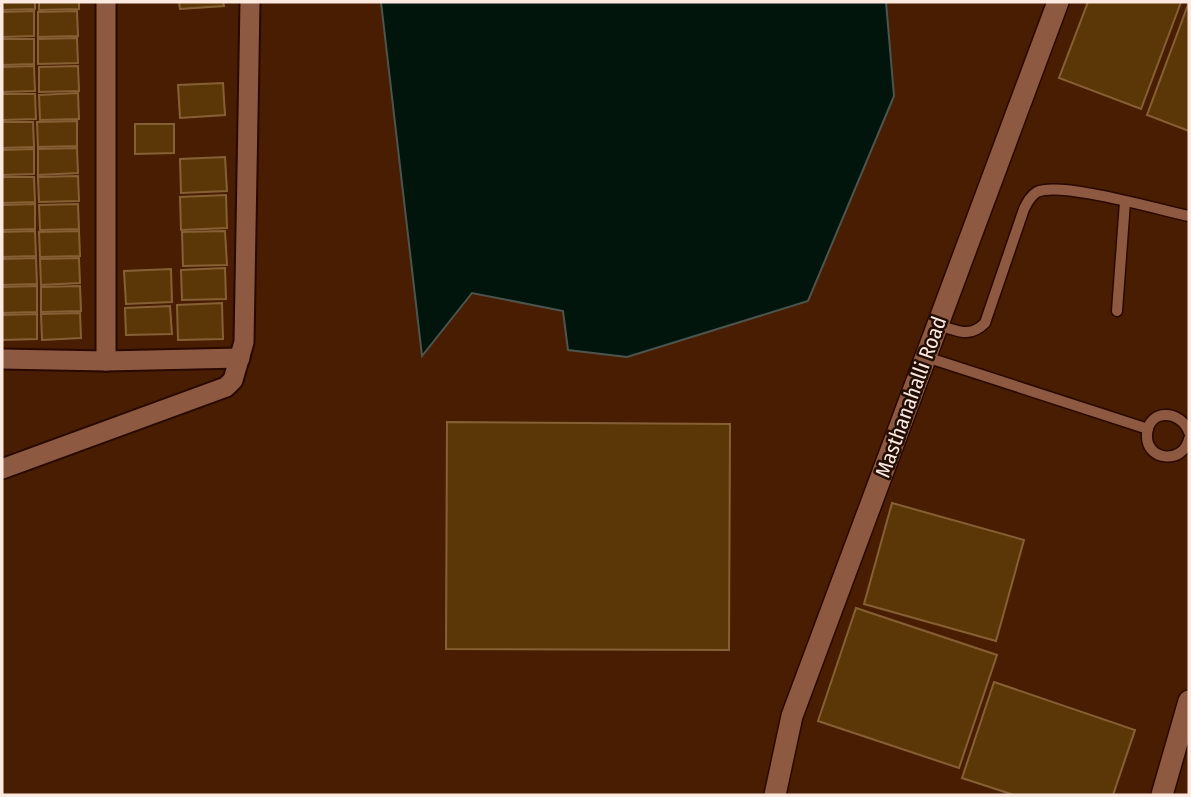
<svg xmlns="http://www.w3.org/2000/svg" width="1191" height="797" font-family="'Fira Sans Condensed',sans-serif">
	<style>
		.water { fill: #01150d; stroke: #4c554d; stroke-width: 2 }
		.building { fill: #5b3707; stroke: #866035; stroke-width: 2 }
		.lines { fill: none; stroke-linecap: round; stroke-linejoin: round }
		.service-casing { stroke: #290800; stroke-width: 13 }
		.minor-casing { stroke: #290800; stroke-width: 23 }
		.tertiary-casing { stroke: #290800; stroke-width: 24 }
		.service { stroke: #8d5a41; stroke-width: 10 }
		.minor { stroke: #8d5a41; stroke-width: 19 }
		.tertiary { stroke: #8d5a41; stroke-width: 21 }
		.labels { text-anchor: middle; stroke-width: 5; stroke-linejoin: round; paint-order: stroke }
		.street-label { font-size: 21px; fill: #fceae1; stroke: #220e05 }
	</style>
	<rect width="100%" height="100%" fill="#491d02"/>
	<path class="water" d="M381 2H886L894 96 808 301 627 357 568 350 563 311 472 293 422 356Z"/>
	<g class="building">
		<path d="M2 2H35V9L2 10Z"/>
		<path d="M39 2H79V9L39 10Z"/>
		<path d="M179 2H223L224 6 180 9Z"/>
		<path d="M1088 2H1181L1141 109 1059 78Z"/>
		<path d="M1189 2V131L1147 115Z"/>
		<path d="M34 11V36L2 37V12Z"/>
		<path d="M77 11 78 36 38 37V12Z"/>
		<path d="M77 38 78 63 38 64V39Z"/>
		<path d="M2 39H34V64L2 65Z"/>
		<path d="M34 66 35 91 2 92V67Z"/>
		<path d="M78 66 79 91 39 92V67Z"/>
		<path d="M223 83 225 115 180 118 178 85Z"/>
		<path d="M78 93 79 119 40 120 39 95Z"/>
		<path d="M2 94H35L36 119 2 120Z"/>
		<path d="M77 121V146L38 147 37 122Z"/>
		<path d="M2 122H33L34 147 2 148Z"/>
		<path d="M135 124H174V153L135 154Z"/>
		<path d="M77 148 78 173 38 175V149Z"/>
		<path d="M34 149V174L2 175V150Z"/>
		<path d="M225 157 227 191 181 193 180 159Z"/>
		<path d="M78 176 79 201 39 202 38 177Z"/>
		<path d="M2 177H34L35 202 2 203Z"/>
		<path d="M226 195 227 228 181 230 180 197Z"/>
		<path d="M35 204V229L2 230V205Z"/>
		<path d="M78 204 79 229 40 230 39 205Z"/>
		<path d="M35 231 36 256 2 257V232Z"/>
		<path d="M79 231 80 256 40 257 39 232Z"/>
		<path d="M225 231 227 265 183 266 182 232Z"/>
		<path d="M36 258 37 284 2 285V259Z"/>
		<path d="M79 258 80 283 41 285 40 259Z"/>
		<path d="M225 268 226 299 182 300 181 270Z"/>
		<path d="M171 269 172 302 126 304 124 271Z"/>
		<path d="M37 286V312L2 313V287Z"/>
		<path d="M80 286 81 311 41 312V287Z"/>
		<path d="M222 303 223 339 178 340 177 305Z"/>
		<path d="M170 306 172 334 126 335 125 308Z"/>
		<path d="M80 313 81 338 42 340 41 314Z"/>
		<path d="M37 314V339L2 340V315Z"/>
		<path d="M447 422 730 424 729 650 446 649Z"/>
		<path d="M892 503 1024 540 996 641 864 604Z"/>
		<path d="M856 608 997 655 959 768 818 721Z"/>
		<path d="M994 682 1135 730 1113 795H1014L962 778Z"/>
	</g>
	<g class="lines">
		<g class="service-casing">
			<g id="service">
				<path d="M1117 311 1125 202"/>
				<path d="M938 325C957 330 969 339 985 323L1024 209C1027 203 1030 196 1037 192 1061 181 1160 210 1189 216"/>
				<path d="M926 357 1148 429"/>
				<path d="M1189 432C1181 410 1149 408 1147 434 1145 461 1183 465 1189 439"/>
			</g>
		</g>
		<g class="minor-casing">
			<g id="minor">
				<path d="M2 359 106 361 240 358"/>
				<path d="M106 361V2"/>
				<path d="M2 469 226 387 233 380 244 342 250 2"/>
			</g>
		</g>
		<g class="tertiary-casing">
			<g id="tertiary">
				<path d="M775 795 792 716 1058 2"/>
				<path d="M1162 795 1189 701"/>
			</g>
		</g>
		<use href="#service" class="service"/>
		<use href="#minor" class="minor"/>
		<use href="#tertiary" class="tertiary"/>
	</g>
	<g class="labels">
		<g class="street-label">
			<text transform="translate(911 397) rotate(-70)" y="7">Masthanahalli Road</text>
		</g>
	</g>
	<rect width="1191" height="797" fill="none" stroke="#fceae1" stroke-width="7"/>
</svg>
